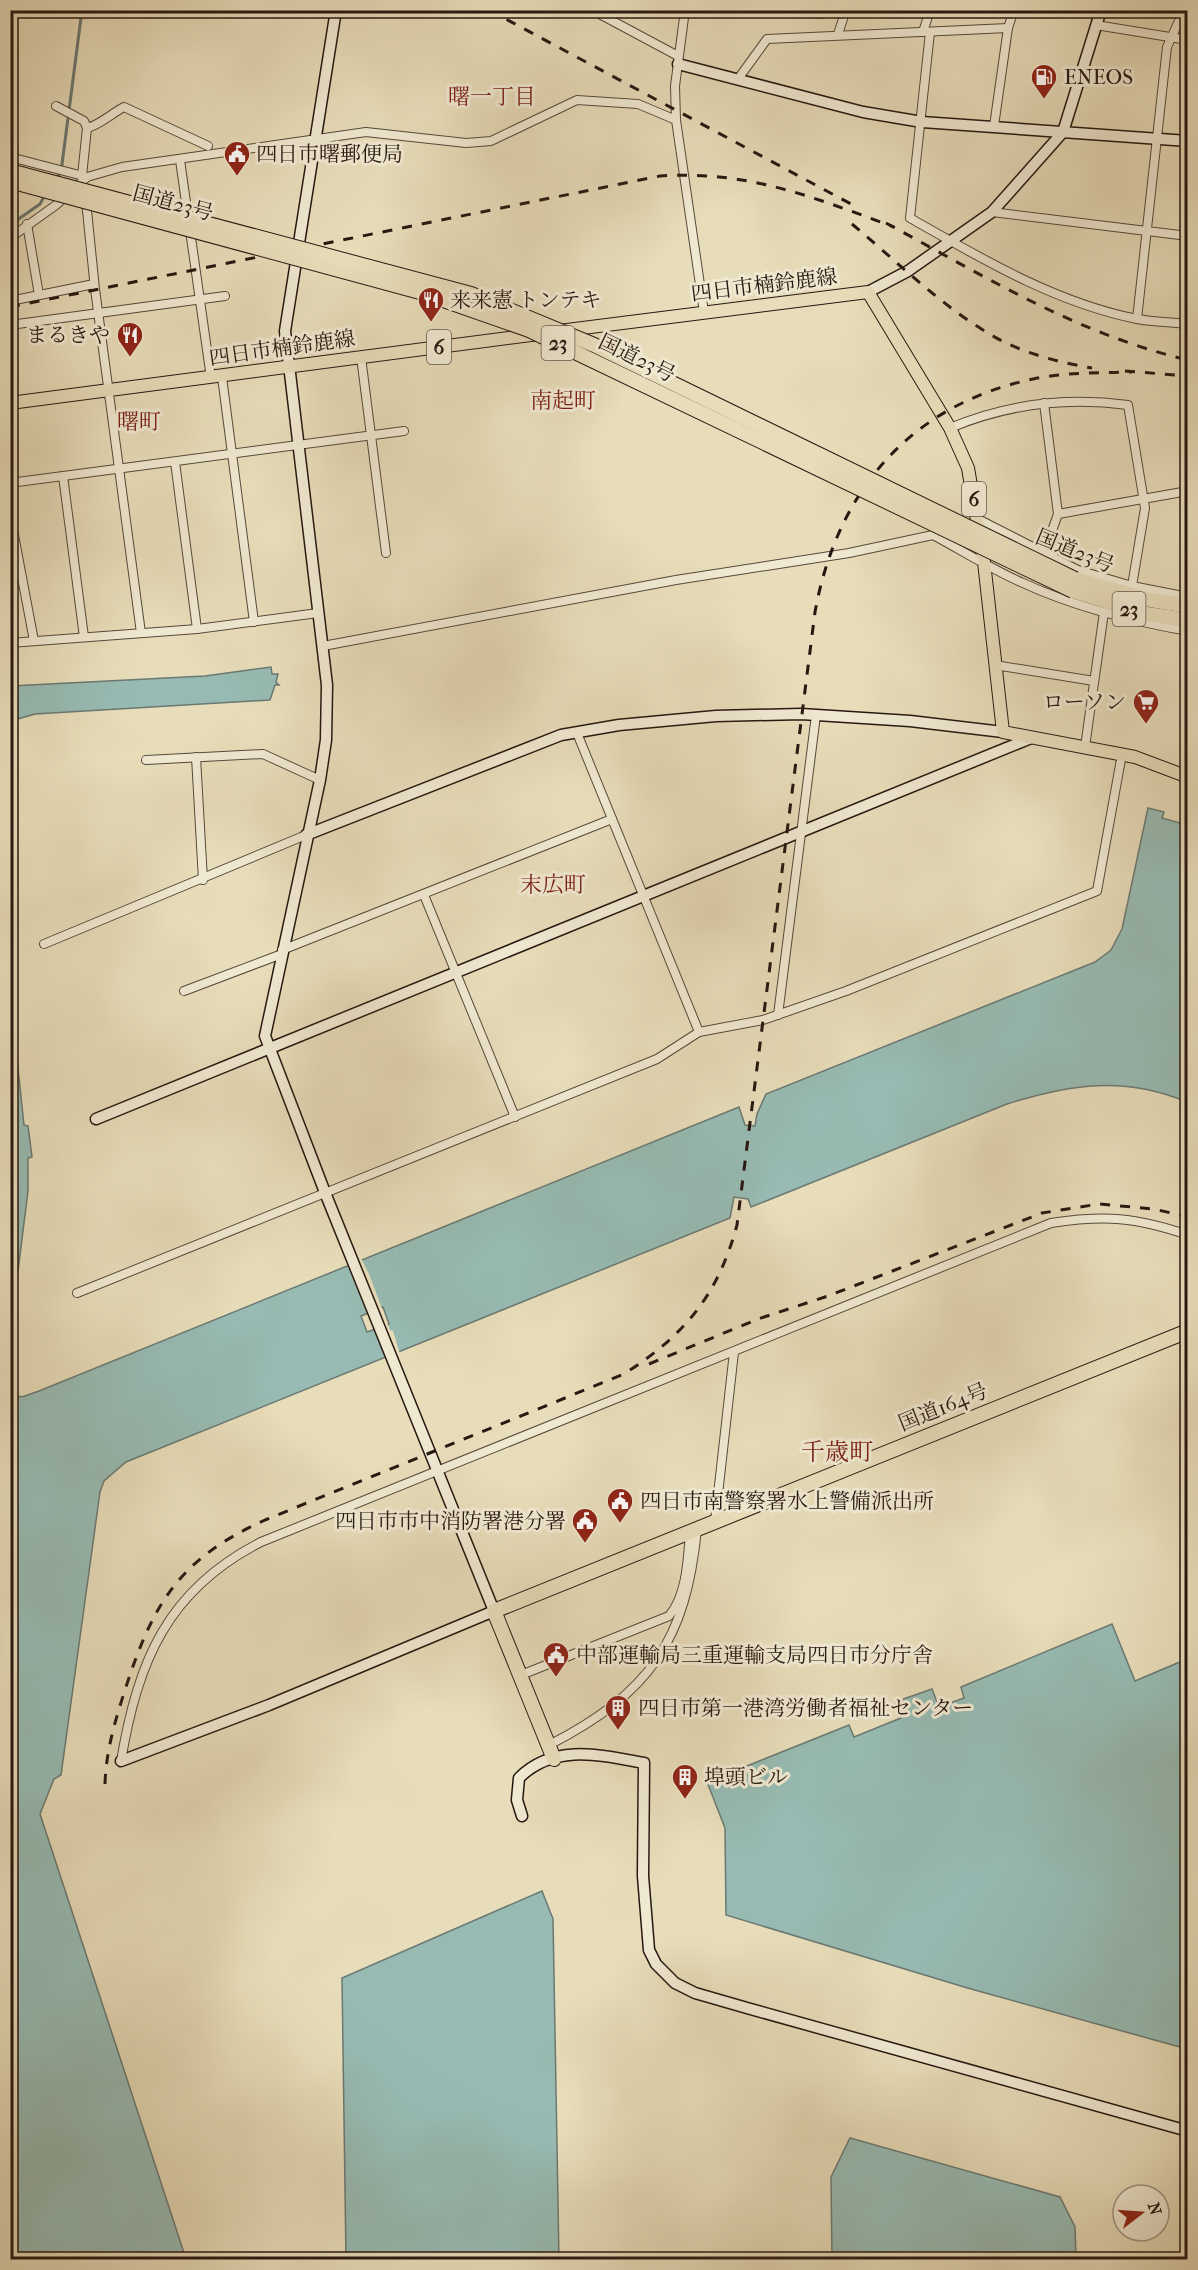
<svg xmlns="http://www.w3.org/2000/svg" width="1198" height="2270" font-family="'IM FELL French Canon','Noto Serif JP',serif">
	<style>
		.green { fill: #b7c08f; stroke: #6f6c50; stroke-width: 1.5 }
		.water { fill: #97bbb3; stroke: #6a7972; stroke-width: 1.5; fill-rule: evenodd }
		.pier { fill: #e8ddba }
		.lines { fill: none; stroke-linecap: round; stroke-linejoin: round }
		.stream { stroke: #6a7972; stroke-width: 3 }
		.street-casing { stroke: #57483b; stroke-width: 10 }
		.secondary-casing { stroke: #271711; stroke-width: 13 }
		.primary-casing { stroke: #271711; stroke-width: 14 }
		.highway-casing { stroke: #271711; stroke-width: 16 }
		.street { stroke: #f0e9d2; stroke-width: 8 }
		.secondary { stroke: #f0e9d2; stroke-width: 10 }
		.primary { stroke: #e8ddba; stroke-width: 12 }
		.highway { stroke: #e8ddba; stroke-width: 14 }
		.rail { stroke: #271711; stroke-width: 3; stroke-dasharray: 10 10; stroke-linecap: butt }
		.highway-bridge-casing { stroke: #271711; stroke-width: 16; stroke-linecap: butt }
		.highway-bridge { stroke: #e8ddba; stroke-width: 14 }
		.labels { text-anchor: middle; stroke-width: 6; stroke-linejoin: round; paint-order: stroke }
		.shield { fill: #f0e9d2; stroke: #63564b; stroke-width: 1.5 }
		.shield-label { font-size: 20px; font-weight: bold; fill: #271711 }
		.poi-label { font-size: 21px; fill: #271711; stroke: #f0e9d2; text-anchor: start }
		.street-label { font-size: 21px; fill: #271711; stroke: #f0e9d2 }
		.neighbourhood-label { font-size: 22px; fill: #7a1f14; stroke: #f0e9d2 }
		.quarter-label { font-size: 24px; fill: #7a1f14; stroke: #f0e9d2 }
	</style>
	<rect width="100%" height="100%" fill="#e8ddba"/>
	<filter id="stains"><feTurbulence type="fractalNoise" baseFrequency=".00333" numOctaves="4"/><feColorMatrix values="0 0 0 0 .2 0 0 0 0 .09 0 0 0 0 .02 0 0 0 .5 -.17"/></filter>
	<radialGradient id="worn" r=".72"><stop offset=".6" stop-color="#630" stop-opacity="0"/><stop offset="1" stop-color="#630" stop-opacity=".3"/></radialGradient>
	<path class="green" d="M719 11H827L824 18 732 15Z"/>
	<g class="water">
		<path d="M271 667 272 674H278L276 682 279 685H275L270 700 35 714 11 721V686L205 676Z"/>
		<path d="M1148 808 1164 812 1162 818 1187 825V1102C1124 1076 1071 1084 1007 1104L751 1207 748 1199 734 1197 730 1218 126 1462 104 1481 100 1492 61 1775 54 1779 40 1814 186 2259H11L10 1394 22 1397 39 1391 739 1107 745 1125 755 1126 757 1114 766 1094 1095 962 1111 950 1122 929ZM383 1307 389 1324 367 1332 361 1316Z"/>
		<path d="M11 1002 24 1125 28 1126 32 1157 28 1158V1191L11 1327Z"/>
		<path d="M1112 1624 1135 1681 1187 1659V2049L971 1989 726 1915 725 1828 707 1782 849 1725 854 1737 901 1718 895 1702 932 1689 939 1707 964 1698 961 1687Z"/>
		<path d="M542 1891 553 1919 559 2259H346L342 1978Z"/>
		<path d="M850 2138 1060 2197 1075 2227 1076 2259H832L831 2177Z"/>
	</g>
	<path class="pier" d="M360 1256 369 1274 390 1330 393 1331 400 1354 386 1359 373 1327 386 1322 381 1311 368 1316 346 1262Z"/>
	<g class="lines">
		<g class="stream">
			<path d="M55 180 61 172 82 10"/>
			<path d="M10 225 40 204 45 195"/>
		</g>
		<g class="street-casing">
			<g id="street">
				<path d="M592 10 678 56"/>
				<path d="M685 10 675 86 676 120 704 312"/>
				<path d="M1096 25 1188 40"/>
				<path d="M923 32 930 10"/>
				<path d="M930 32 910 218C982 259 1056 303 1137 319 1153 322 1171 322 1188 324"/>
				<path d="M838 34 846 10"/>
				<path d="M738 79 767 39 1008 28"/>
				<path d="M56 106 84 121 87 128C100 125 112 113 124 107L208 146"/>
				<path d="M994 126 1008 28 1014 10"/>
				<path d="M10 157 87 177"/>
				<path d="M180 160 211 378"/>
				<path d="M82 176 87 128"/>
				<path d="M86 201 95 289 141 633"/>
				<path d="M992 212 1188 236"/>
				<path d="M27 224 39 295"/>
				<path d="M10 238 56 205 87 177 122 167 366 132 466 143 491 141 577 100 638 104 676 120"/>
				<path d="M10 301 94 284"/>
				<path d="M1137 319 1167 47 1184 10"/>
				<path d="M10 325 225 296"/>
				<path d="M361 357 386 553"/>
				<path d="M222 377 254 622"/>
				<path d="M1044 403 1058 514"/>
				<path d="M950 428C1007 404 1066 397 1128 405L1145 508 1132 586"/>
				<path d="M175 462 197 629"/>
				<path d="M63 476 84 637"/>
				<path d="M10 483 404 431"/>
				<path d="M10 514 34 641"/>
				<path d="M976 518 1078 570 1132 586 1188 597"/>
				<path d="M1044 553 1058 514 1188 491"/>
				<path d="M10 643 197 629 318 613"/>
				<path d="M323 646 676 580 849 553 933 535C963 551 993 570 1023 583 1075 607 1131 621 1188 631"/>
				<path d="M995 665 1094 681"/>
				<path d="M577 733 699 1032"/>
				<path d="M1085 747 1104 612"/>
				<path d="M196 757 203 880"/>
				<path d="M146 760 263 754 320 780"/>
				<path d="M424 895 515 1117"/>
				<path d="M44 944 306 835"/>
				<path d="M282 950 612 819"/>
				<path d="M184 991 282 954"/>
				<path d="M778 1015 816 715"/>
				<path d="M77 1293 657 1059 699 1032 763 1020 846 991 1097 891 1122 754"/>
				<path d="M715 1521 734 1352"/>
				<path d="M521 1675 669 1616C687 1595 688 1558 690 1531"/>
				<path d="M549 1745C650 1693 686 1641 697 1529"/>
				<path d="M121 1761C138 1661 167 1590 261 1542L1051 1223C1105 1215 1135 1217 1188 1235"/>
			</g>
		</g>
		<g class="secondary-casing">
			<g id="secondary">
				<path d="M678 64 863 112 922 122 1188 141"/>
				<path d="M868 292 908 271 992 212 1063 132 1101 10"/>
				<path d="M306 835 561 735 619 725 716 716 801 714 910 721 1003 732"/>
				<path d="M96 1119 1031 738"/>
				<path d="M121 1761 269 1705 494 1611 326 1195 265 1036 320 780 326 740 327 685 285 331 336 10"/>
				<path d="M522 1816 517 1800 519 1778C554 1743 601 1755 644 1763L643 1876 649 1950 656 1964 675 1983 695 1993 747 2008 1188 2131"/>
			</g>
		</g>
		<g class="primary-casing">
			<g id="primary">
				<path d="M559 331 868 292 950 428 968 468 984 562 1003 732 1135 757 1188 777"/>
				<path d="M10 403 539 334"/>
			</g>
		</g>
		<g class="highway-casing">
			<g id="highway">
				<path d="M1075 579 1150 600 1188 606"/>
				<path d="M1073 591 1147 614 1188 620"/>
				<path d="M554 1759 494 1611 1188 1331"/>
			</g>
		</g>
		<use href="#street" class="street"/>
		<use href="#secondary" class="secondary"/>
		<use href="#primary" class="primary"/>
		<use href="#highway" class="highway"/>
		<g class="rail">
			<path d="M489 10 851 204"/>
			<path d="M886 223C984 276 1077 334 1188 360"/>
			<path d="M852 224C900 264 948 313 1004 342 1031 355 1062 363 1092 368"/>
			<path d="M10 307 660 176C747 170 813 197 894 227"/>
			<path d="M1125 371 1188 376"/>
			<path d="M649 1364 758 1319 828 1296 1042 1213 1099 1204 1154 1209 1188 1217"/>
			<path d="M105 1784C106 1751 115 1721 125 1690 153 1603 179 1559 265 1520L624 1374C685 1335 718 1295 737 1225L815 612C837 491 910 405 1033 379 1066 372 1099 373 1132 372"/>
		</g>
		<g class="highway-bridge-casing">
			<g id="highway-bridge">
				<path d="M10 171 471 294 594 345 1075 579"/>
				<path d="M10 181 420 292 529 330 1073 591"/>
			</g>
		</g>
		<use href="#highway-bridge" class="highway-bridge"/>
	</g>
	<defs>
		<g id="fuel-pin" transform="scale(1.35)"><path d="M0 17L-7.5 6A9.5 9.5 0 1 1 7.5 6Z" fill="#8f2418" stroke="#f0e9d2"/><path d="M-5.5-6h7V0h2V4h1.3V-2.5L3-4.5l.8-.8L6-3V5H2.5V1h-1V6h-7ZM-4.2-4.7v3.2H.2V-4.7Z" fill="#fff"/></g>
		<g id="civic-pin" transform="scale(1.35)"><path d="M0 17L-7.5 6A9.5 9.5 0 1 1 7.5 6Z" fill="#8f2418" stroke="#f0e9d2"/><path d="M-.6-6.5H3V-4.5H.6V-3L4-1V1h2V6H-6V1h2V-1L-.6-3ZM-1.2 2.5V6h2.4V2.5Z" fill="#fff"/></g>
		<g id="restaurant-pin" transform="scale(1.35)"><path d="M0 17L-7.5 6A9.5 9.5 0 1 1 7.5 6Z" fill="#8f2418" stroke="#f0e9d2"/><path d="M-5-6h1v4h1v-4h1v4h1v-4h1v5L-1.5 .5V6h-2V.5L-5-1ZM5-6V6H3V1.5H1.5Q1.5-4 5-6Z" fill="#fff"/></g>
		<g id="supermarket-pin" transform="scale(1.35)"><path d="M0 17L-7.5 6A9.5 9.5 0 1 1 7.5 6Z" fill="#8f2418" stroke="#f0e9d2"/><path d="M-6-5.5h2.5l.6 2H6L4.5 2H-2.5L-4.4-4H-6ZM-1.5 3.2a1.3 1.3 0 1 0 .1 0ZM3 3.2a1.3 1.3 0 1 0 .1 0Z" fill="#fff"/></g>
		<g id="building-pin" transform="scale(1.35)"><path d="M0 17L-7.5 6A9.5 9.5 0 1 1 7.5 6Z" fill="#8f2418" stroke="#f0e9d2"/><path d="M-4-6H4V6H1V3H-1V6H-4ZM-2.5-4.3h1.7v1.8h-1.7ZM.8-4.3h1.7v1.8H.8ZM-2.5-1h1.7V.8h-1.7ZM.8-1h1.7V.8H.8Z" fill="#fff"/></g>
	</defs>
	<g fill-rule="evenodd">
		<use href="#fuel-pin" x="1044" y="77"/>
		<use href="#civic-pin" x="237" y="154"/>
		<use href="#restaurant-pin" x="431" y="300"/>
		<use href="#restaurant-pin" x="130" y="335"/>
		<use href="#supermarket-pin" x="1146" y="702"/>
		<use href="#civic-pin" x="620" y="1501"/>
		<use href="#civic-pin" x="585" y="1521"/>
		<use href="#civic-pin" x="556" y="1655"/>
		<use href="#building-pin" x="618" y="1708"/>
		<use href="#building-pin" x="685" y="1777"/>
	</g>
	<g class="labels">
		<g class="shield">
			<rect x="541.5" y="326" width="33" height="34" rx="4.5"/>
			<rect x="427" y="330" width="24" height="34" rx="4.5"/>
			<rect x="962" y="482" width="24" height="34" rx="4.5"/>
			<rect x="1112.5" y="592" width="33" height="34" rx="4.5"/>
		</g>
		<g class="shield-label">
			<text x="558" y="350">23</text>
			<text x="439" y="354">6</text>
			<text x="974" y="506">6</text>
			<text x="1129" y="616">23</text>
		</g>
		<g class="poi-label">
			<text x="1064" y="84">ENEOS</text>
			<text x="256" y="161">四日市曙郵便局</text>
			<text x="450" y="307">来来憲 トンテキ</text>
			<text x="110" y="342" text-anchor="end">まるきや</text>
			<text x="1126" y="709" text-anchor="end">ローソン</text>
			<text x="640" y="1508">四日市南警察署水上警備派出所</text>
			<text x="566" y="1528" text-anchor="end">四日市市中消防署港分署</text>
			<text x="576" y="1662">中部運輸局三重運輸支局四日市分庁舎</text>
			<text x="638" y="1715">四日市第一港湾労働者福祉センター</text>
			<text x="704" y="1784">埠頭ビル</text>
		</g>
		<g class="street-label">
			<text transform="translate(173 203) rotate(15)" y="7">国道23号</text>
			<text transform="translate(764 285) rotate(-7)" y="7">四日市楠鈴鹿線</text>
			<text transform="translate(282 348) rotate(-8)" y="7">四日市楠鈴鹿線</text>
			<text transform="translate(637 358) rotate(26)" y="7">国道23号</text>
			<text transform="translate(1075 551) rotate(22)" y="7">国道23号</text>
			<text transform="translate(943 1407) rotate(-22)" y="7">国道164号</text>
		</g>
		<g class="neighbourhood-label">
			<text x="492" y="104">曙一丁目</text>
			<text x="563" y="408">南起町</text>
			<text x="139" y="429">曙町</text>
			<text x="553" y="892">末広町</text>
		</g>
		<g class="quarter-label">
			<text x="837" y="1460">千歳町</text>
		</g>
	</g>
	<rect width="1198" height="2270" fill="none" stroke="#e8ddba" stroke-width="36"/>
	<rect x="12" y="12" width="1174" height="2246" fill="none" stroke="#271711" stroke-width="3"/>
	<rect x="18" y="18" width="1162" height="2234" fill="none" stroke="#271711" stroke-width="1.5"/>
	<g transform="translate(1141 2213) rotate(73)"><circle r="28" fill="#f0e9d2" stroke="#a09585" stroke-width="1.5"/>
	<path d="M0-4.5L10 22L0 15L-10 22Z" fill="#8f2418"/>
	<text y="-9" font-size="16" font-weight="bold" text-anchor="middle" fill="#271711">N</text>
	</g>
	<rect width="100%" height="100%" filter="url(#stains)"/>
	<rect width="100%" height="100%" fill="url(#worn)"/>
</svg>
